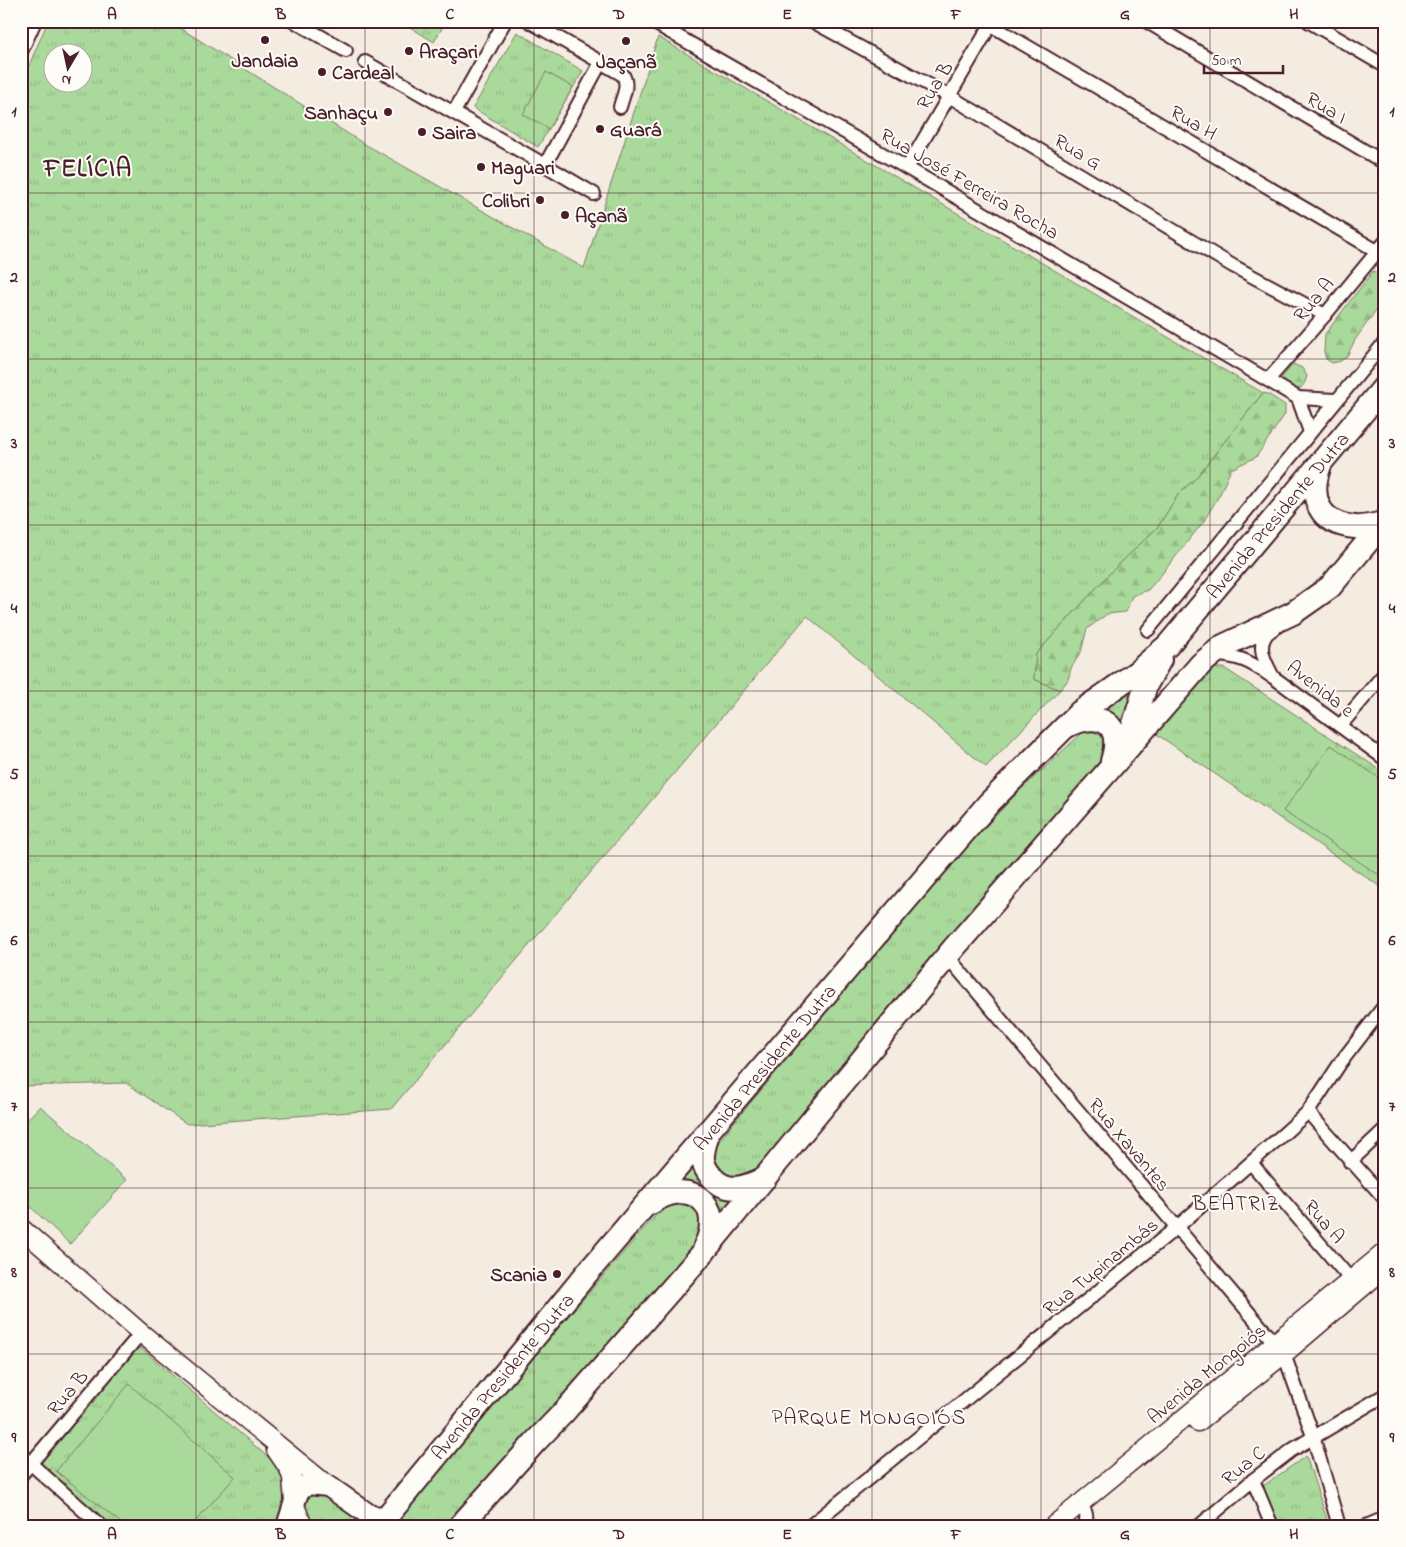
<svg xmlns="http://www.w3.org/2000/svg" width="1406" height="1547" font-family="'Indie Flower',sans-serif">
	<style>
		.grass { fill: url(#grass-tufts); stroke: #7a7c63; fill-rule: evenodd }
		.forest { fill: url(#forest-firs); stroke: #7a7c63 }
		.garden { fill: #aada9b; stroke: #7a7c63 }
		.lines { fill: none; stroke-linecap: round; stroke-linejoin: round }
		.street-casing { stroke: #4a1f2b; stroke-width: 16 }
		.secondary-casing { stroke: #4a1f2b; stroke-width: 21 }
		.primary-casing { stroke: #4a1f2b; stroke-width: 24 }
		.highway-casing { stroke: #4a1f2b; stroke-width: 26 }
		.street { stroke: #fdfcf7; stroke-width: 12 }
		.secondary { stroke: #fdfcf7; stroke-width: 18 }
		.primary { stroke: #fdfcf7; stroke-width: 20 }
		.highway { stroke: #fdfcf7; stroke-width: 22 }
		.grid { fill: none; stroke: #4a1f2b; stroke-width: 1; stroke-opacity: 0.55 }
		.poi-dot { fill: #4a1f2b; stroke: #fdfcf7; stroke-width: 2 }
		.labels { text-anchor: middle; stroke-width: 4; stroke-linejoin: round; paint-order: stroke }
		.poi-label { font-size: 20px; font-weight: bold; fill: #4a1f2b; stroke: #fdfcf7; text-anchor: start }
		.street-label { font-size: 20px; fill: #4a1f2b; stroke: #fdfcf7 }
		.neighbourhood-label { font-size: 21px; letter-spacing: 1px; fill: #4a1f2b; stroke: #fdfcf7 }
		.district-label { font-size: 25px; font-weight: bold; letter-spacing: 1px; fill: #4a1f2b; stroke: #fdfcf7 }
		.neatline { fill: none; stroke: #4a1f2b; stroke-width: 2 }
		.grid-label { font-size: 16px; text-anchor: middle; font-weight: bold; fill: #4a1f2b }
	</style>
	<defs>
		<pattern id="grass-tufts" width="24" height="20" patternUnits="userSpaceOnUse" patternTransform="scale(1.25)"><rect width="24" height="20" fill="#aada9b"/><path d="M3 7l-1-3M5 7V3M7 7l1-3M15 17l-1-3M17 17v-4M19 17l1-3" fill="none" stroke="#94bb86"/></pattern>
		<pattern id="forest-firs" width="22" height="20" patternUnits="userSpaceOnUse" patternTransform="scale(1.25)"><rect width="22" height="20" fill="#aada9b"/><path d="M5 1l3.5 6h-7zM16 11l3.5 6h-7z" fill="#94bb86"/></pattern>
	</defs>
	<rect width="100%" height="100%" fill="#f4ece0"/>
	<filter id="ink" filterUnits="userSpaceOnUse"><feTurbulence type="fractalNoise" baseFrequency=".02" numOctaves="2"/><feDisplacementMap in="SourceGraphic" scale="10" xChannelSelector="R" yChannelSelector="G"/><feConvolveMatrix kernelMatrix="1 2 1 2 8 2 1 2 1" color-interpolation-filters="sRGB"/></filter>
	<g filter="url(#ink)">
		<g class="grass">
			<path d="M48 21H169L361 142 584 268 658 37 1263 393 1195 479 1179 493 1158 527 1111 572 1036 654 1034 679 1060 690 986 767 807 616 391 1109 187 1124 126 1083 21 1086V84ZM52 52H82V82H52Z"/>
			<path d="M400 21H446L434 42Z"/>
			<path d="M517 32 583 71 538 147 473 108Z"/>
			<path d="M1210 668H1224L1385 773V890L1155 733Z"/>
			<path d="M1143 675 1121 731 1098 714Z"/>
			<path d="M1088 731C1104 734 1105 738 1106 754L755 1171C749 1174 742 1178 736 1178 721 1180 709 1162 715 1148 718 1141 726 1133 731 1126L951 864 1016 794 1082 733Z"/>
			<path d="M697 1162 735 1197 720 1217 680 1183Z"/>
			<path d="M681 1201C707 1211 701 1225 694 1247L445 1526H393L571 1313 655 1216 667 1204Z"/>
			<path d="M135 1348H141L283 1470 286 1497 281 1526H107L40 1467 43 1460 40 1458Z"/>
			<path d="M1306 1456 1329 1526H1279L1263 1486Z"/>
			<path d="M309 1493 327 1494 357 1520 369 1525 308 1526 301 1499Z"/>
		</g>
		<g class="forest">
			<path d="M1373 271 1385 276V297L1355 340 1347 356 1341 361 1332 363 1326 359 1324 352 1325 334Z"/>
			<path d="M1293 364 1302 368 1307 376C1304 386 1302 389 1292 391L1279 381Z"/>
			<path d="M1263 393 1268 394 1285 405V414L1256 457 1231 469 1220 494 1204 521 1161 575 1148 590 1132 596 1126 612 1107 614 1087 629 1081 652 1071 668 1068 680 1060 690 1034 679 1036 654 1111 572 1158 527 1179 493 1195 479Z"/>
		</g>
		<g class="garden">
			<path d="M546 72 573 87 549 129 523 114Z"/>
			<path d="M1331 745 1385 782V879L1283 811Z"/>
			<path d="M40 1106 127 1180 70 1244 21 1198V1126Z"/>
			<path d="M129 1384 235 1477 191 1526H125L56 1471Z"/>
		</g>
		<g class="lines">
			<g class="street-casing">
				<g id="street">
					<path d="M294 21 346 51"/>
					<path d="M529 21 623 75C629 86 623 95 620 107"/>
					<path d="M651 21 907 168 1298 398 1336 400"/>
					<path d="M812 21 949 96 1233 266 1325 315"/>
					<path d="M984 21 1377 251 1385 257"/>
					<path d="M1146 21 1385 163"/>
					<path d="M1308 21 1385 66"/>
					<path d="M21 52 35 21"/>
					<path d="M365 62 545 165"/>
					<path d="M454 112 505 21"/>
					<path d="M907 168 993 21"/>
					<path d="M594 194 545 165 601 62"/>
					<path d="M1268 380 1325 315 1385 242"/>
					<path d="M1298 398 1310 432"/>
					<path d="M1276 627C1273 629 1268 632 1266 635 1256 648 1267 665 1273 677L1385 759"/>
					<path d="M1148 630 1385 342"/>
					<path d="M1213 655C1238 655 1251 662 1271 676"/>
					<path d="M1340 726 1385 673"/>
					<path d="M947 956 1284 1354 1313 1436 1339 1526"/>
					<path d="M1308 1112 1385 1199"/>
					<path d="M1350 1162 1385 1129"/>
					<path d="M1251 1163 1351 1280"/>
					<path d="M21 1455 101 1526"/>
					<path d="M21 1475 141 1333"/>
					<path d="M1253 1480 1272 1526"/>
					<path d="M1079 1503C1086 1511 1088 1515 1085 1526"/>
					<path d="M810 1526 1176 1228 1287 1131 1308 1112 1341 1062 1385 1005"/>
					<path d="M1199 1526 1253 1480 1292 1450 1385 1395"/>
					<path d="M1366 1526 1385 1518"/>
				</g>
			</g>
			<g class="secondary-casing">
				<g id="secondary">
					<path d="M21 1228 141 1333 328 1486"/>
					<path d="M1198 1422 1284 1354 1385 1268"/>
					<path d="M276 1450 289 1469 292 1478 294 1503 303 1526"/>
					<path d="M1053 1526 1385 1252"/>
				</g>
			</g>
			<g class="primary-casing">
				<path id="primary" d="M287 1526 298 1492 308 1484 328 1486 371 1516 386 1517"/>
			</g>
			<g class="highway-casing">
				<g id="highway">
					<path d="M1320 465C1308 498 1319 524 1355 527 1364 528 1374 525 1383 523"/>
					<path d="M1067 726C1101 710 1124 723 1112 761"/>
					<path d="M1127 746 1146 685 1160 660"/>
					<path d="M708 1133C706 1141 702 1152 703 1160 704 1166 708 1173 712 1177 727 1195 747 1187 765 1178"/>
					<path d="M651 1203C689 1176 726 1204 705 1246"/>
					<path d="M379 1526 588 1272 989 803 1080 712 1137 672 1168 645 1385 386"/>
					<path d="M460 1526 535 1442 564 1412 702 1254 953 949 1201 664 1223 646 1293 613 1330 587 1385 521"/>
				</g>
			</g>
			<use href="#street" class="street"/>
			<use href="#secondary" class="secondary"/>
			<use href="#primary" class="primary"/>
			<use href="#highway" class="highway"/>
		</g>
	</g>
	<path class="grid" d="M196 21V1526M365 21V1526M534 21V1526M703 21V1526M872 21V1526M1041 21V1526M1210 21V1526M21 193H1385M21 359H1385M21 525H1385M21 691H1385M21 856H1385M21 1022H1385M21 1188H1385M21 1354H1385"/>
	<g class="poi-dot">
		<circle cx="265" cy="40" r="5"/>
		<circle cx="626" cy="41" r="5"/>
		<circle cx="409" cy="51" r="5"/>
		<circle cx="322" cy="72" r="5"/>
		<circle cx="388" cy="112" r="5"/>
		<circle cx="600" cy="129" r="5"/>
		<circle cx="422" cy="132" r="5"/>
		<circle cx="481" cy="167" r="5"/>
		<circle cx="540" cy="200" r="5"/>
		<circle cx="565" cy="215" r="5"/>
		<circle cx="557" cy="1274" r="5"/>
	</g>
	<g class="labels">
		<g class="poi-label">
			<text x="419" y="58">Araçari</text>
			<text x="265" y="67" text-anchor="middle">Jandaia</text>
			<text x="626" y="68" text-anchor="middle">Jaçanã</text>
			<text x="332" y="79">Cardeal</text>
			<text x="378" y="119" text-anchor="end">Sanhaçu</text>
			<text x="610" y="136">Guará</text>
			<text x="432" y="139">Saira</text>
			<text x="491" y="174">Maguari</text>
			<text x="530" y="207" text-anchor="end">Colibri</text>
			<text x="575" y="222">Açanã</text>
			<text x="547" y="1281" text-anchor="end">Scania</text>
		</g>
		<g class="street-label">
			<text transform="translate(934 85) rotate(-59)" y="7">Rua B</text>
			<text transform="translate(1327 107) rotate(31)" y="7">Rua I</text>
			<text transform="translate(1194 122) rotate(30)" y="7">Rua H</text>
			<text transform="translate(1078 151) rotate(31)" y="7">Rua G</text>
			<text transform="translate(970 183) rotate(30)" y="7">Rua José Ferreira Rocha</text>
			<text transform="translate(1313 299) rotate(-50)" y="7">Rua A</text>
			<text transform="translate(1277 515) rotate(-50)" y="7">Avenida Presidente Dutra</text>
			<text transform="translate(1321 688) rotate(38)" y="7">Avenida e</text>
			<text transform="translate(764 1067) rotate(-50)" y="7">Avenida Presidente Dutra</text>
			<text transform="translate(1130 1144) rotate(50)" y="7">Rua Xavantes</text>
			<text transform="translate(1325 1221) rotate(49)" y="7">Rua A</text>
			<text transform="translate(1100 1266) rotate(-39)" y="7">Rua Tupinambás</text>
			<text transform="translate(1206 1373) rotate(-39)" y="7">Avenida Mongoiós</text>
			<text transform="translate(502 1376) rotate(-50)" y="7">Avenida Presidente Dutra</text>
			<text transform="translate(67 1392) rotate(-50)" y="7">Rua B</text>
			<text transform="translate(1243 1465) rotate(-39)" y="7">Rua C</text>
		</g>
		<g class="neighbourhood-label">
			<text x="1236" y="1210">BEATRIZ</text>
			<text x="869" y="1424">PARQUE MONGOIÓS</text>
		</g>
		<g class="district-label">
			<text x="88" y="176">FELÍCIA</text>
		</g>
	</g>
	<rect width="1406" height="1547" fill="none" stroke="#fdfcf7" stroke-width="55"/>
	<g transform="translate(68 68) rotate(189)"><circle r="24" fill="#fdfcf7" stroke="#b5a4a5"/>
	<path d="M0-4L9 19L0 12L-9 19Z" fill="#4a1f2b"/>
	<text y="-8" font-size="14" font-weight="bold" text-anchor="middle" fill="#4a1f2b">N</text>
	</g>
	<path d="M1204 65v8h79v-8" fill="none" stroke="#4a1f2b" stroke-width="2.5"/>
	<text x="1211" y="65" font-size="15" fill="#4a1f2b" stroke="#fdfcf7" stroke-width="4" paint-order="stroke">50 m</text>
	<rect x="28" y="28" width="1350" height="1492" class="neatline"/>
	<g class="grid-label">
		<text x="112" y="19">A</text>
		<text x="281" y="19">B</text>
		<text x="450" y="19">C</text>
		<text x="619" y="19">D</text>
		<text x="787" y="19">E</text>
		<text x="956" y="19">F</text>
		<text x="1125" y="19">G</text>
		<text x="1294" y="19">H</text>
		<text x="14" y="116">1</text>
		<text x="1392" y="116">1</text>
		<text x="14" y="282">2</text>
		<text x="1392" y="282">2</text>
		<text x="14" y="448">3</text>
		<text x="1392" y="448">3</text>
		<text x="14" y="613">4</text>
		<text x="1392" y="613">4</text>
		<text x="14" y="779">5</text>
		<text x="1392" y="779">5</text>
		<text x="14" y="945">6</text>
		<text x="1392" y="945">6</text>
		<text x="14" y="1111">7</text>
		<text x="1392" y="1111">7</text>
		<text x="14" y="1277">8</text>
		<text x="1392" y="1277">8</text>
		<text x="14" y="1442">9</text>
		<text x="1392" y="1442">9</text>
		<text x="112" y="1539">A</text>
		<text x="281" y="1539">B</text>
		<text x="450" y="1539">C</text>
		<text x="619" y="1539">D</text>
		<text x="787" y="1539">E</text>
		<text x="956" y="1539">F</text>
		<text x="1125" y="1539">G</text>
		<text x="1294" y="1539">H</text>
	</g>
</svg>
